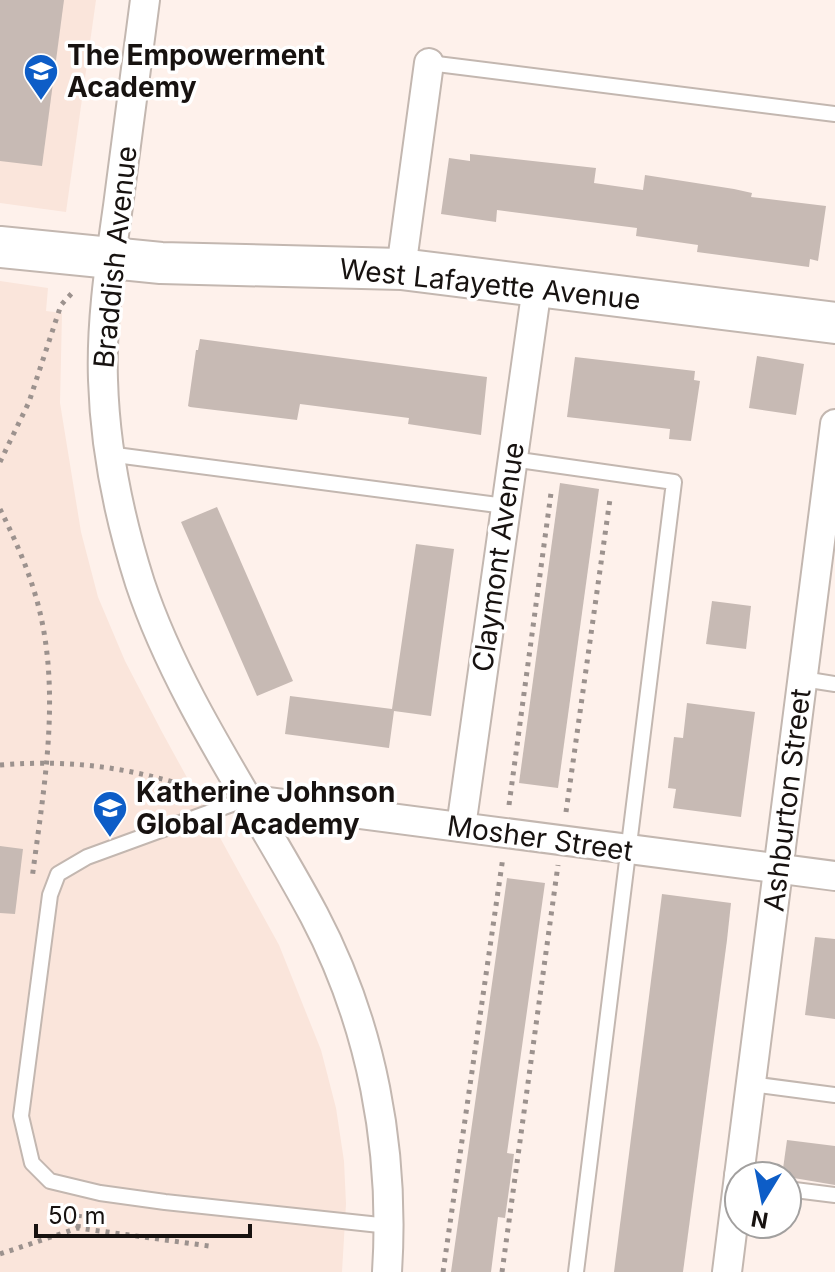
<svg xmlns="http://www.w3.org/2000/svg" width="835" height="1272" font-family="Inter,sans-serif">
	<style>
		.built { fill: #fae5db }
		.building { fill: #c7bab4 }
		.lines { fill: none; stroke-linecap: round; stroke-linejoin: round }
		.service-casing { stroke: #c3b7b0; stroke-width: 18 }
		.minor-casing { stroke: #c3b7b0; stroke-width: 32 }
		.secondary-casing { stroke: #c3b7b0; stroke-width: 44 }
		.path { stroke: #9c928e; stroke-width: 5; stroke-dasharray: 4 6; stroke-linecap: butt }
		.service { stroke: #fff; stroke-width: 14 }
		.minor { stroke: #fff; stroke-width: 28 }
		.secondary { stroke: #fff; stroke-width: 40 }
		.labels { text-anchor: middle; stroke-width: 7; stroke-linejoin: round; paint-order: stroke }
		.poi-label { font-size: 28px; font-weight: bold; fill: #171210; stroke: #fff; text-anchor: start }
		.street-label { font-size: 28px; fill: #171210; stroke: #fff }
	</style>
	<rect width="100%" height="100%" fill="#fef1eb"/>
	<g class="built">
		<path d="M0 0H96L66 212 0 203Z"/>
		<path d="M0 281 48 288 46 311 62 313 60 403 81 532 98 597 125 661 162 732 279 945 321 1050 336 1108 344 1161 346 1204 342 1272H0Z"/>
	</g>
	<g class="building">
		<path d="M0 0H64L42 166 0 161Z"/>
		<path d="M470 154 596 168 594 183 643 190 645 175 734 189 752 193 751 197 826 206 818 261 810 259 809 267 697 252 698 245 636 236 637 228 497 210 496 222 441 214 449 158 470 161Z"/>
		<path d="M200 339 487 377 481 435 408 424 409 418 300 404 297 420 190 407 188 406 196 350H198Z"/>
		<path d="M757 356 804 364 796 415 749 408Z"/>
		<path d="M575 357 695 371 694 380 700 381 691 441 669 439 670 429 567 417Z"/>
		<path d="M560 483 599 489 558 788 519 783Z"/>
		<path d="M217 507 293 681 257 696 181 522Z"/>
		<path d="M416 544 454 549 431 716 394 711 389 748 285 734 290 696 392 709Z"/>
		<path d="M712 601 751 606 746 649 706 644Z"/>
		<path d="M687 703 755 712 741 817 673 808 676 789 668 788 674 737 683 738Z"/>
		<path d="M0 846 23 849 15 914 0 913Z"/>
		<path d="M507 878 545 883 507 1153 514 1154 505 1218 498 1217 491 1272H451Z"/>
		<path d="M662 894 731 903 727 940 683 1272H614Z"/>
		<path d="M815 937 835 939V1019L805 1015Z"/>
		<path d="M787 1140 835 1146V1185L782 1176Z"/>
	</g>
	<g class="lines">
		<g class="service-casing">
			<g id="service">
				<path d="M429 63 835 114"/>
				<path d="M108 454 505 506"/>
				<path d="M512 459 674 482 576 1272"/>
				<path d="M803 679 835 684"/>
				<path d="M246 799 87 857 58 874 50 895 21 1116 32 1163 50 1181 100 1193 165 1202 389 1226"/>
				<path d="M751 1084 835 1095"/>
				<path d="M787 1189 835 1195"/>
			</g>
		</g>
		<g class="minor-casing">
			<g id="minor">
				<path d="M145 0C136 69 127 137 118 206 110 263 101 321 103 380 105 449 119 517 140 583 179 700 257 808 314 915 372 1025 395 1149 387 1272"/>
				<path d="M401 269 429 63"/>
				<path d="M246 799 835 876"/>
				<path d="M461 827 537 287"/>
				<path d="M739 1176 835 424"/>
				<path d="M727 1272 739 1176"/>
			</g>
		</g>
		<g class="secondary-casing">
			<path id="secondary" d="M0 247 161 263 401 269 835 323"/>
		</g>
		<g class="path">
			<path d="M0 462 29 402 61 305 73 292"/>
			<path d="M0 509C17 543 33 580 41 617 60 703 43 793 32 879"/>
			<path d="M0 765C76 759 131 768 203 791"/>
			<path d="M509 805 551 493"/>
			<path d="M566 812 610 499"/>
			<path d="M78 1228 80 1209"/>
			<path d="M0 1254 78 1228 209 1246"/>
			<path d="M443 1272 503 857"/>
			<path d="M502 1272 558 865"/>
		</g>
		<use href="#service" class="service"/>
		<use href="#minor" class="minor"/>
		<use href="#secondary" class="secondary"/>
	</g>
	<defs>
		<g id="school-pin" transform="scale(1.8)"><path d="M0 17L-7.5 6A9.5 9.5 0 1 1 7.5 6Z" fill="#0d5dc7" stroke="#fff"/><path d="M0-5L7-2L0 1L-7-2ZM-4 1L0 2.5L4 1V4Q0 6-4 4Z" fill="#fff"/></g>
	</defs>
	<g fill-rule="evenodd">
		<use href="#school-pin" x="41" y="71"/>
		<use href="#school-pin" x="110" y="808"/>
	</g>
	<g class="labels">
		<g class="poi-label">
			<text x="67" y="65">The Empowerment<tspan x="67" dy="32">Academy</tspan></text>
			<text x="136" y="802">Katherine Johnson<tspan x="136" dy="32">Global Academy</tspan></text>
		</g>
		<g class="street-label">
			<text transform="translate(115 257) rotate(-84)" y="10">Braddish Avenue</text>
			<text transform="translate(490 284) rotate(6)" y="10">West Lafayette Avenue</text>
			<text transform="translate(498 557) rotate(-82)" y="10">Claymont Avenue</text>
			<text transform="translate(787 800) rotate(-83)" y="10">Ashburton Street</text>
			<text transform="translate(540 838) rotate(8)" y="10">Mosher Street</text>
		</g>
	</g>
	<g transform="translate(763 1200) rotate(190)"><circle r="38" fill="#ffffff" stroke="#a2a09f" stroke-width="2"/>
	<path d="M0-6L14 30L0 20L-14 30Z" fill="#0d5dc7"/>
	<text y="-12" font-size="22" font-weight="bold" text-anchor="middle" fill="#171210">N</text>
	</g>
	<path d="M36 1224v12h214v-12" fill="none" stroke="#171210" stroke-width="4"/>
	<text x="48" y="1224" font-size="24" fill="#171210" stroke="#ffffff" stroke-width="6" paint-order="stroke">50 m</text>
</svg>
